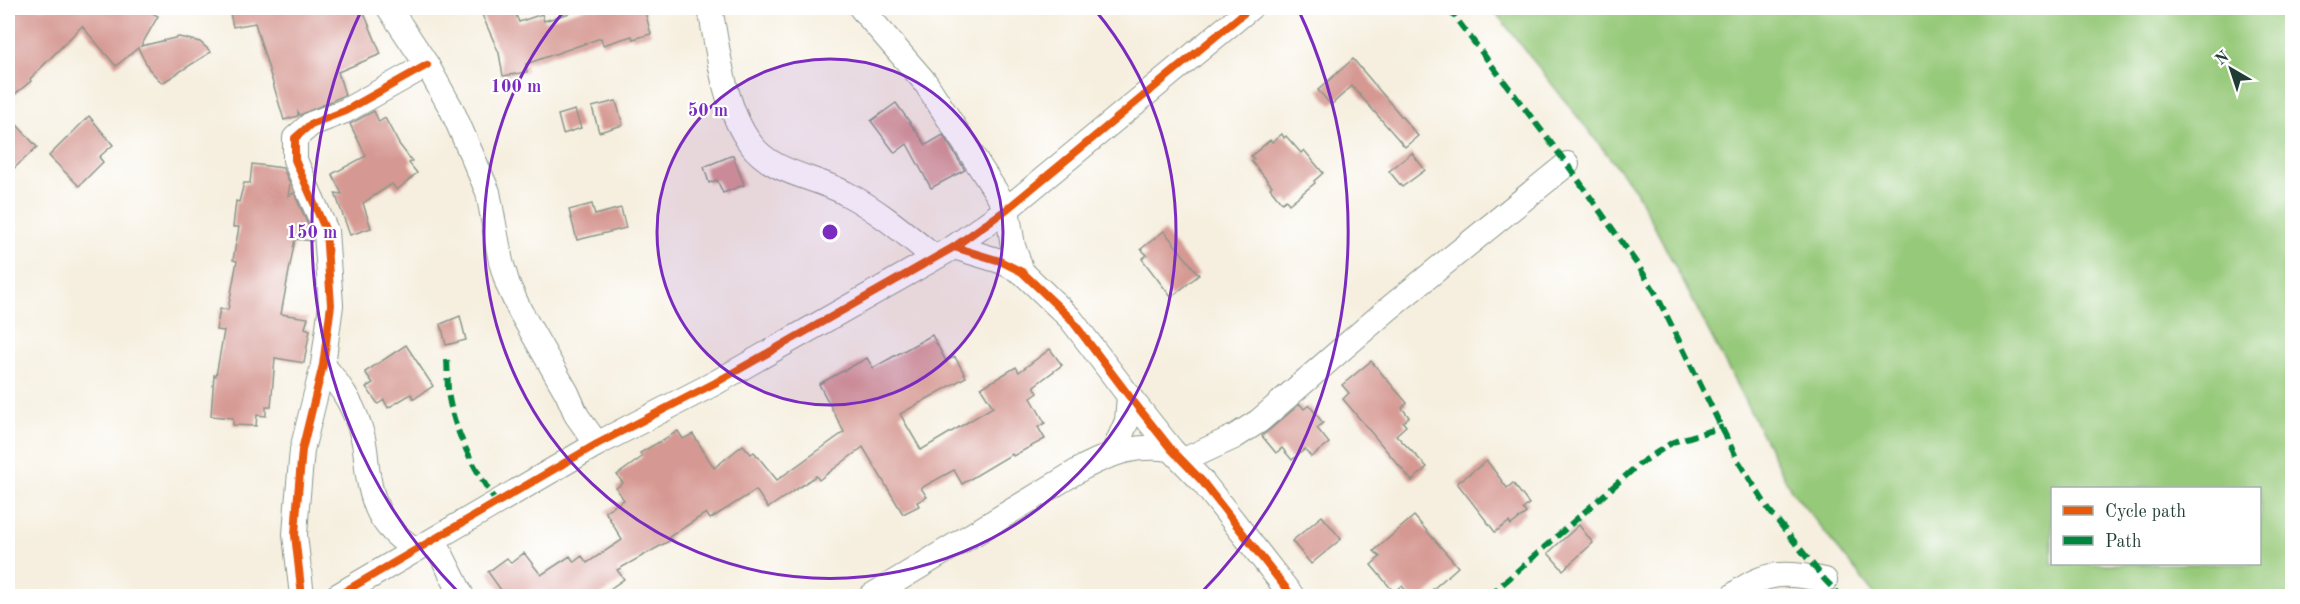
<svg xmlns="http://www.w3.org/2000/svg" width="2300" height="604" font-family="'Old Standard TT',serif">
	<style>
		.green { fill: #96c979; stroke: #5a8356; stroke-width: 1.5; fill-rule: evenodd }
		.building { fill: #d69892 }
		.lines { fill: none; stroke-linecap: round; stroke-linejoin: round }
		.street-casing { stroke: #8a968a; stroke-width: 26 }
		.street { stroke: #fff; stroke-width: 24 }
		.quiet { stroke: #00873e; stroke-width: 6; stroke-dasharray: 12 6; stroke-linecap: butt }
		.cycleway-casing { stroke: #fff; stroke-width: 11 }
		.cycleway { stroke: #e8590c; stroke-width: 8 }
		.ring { fill: none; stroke: #7b2cbf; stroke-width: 3 }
		.centre { fill: #7b2cbf; stroke: #fff; stroke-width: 3 }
		.ring-label { font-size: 18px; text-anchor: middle; font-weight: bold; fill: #7b2cbf; stroke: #fff; stroke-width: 4.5; stroke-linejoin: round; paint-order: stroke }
	</style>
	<rect width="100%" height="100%" fill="#fff"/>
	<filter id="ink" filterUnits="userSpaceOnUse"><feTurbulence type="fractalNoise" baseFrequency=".0167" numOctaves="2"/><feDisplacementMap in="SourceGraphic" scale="12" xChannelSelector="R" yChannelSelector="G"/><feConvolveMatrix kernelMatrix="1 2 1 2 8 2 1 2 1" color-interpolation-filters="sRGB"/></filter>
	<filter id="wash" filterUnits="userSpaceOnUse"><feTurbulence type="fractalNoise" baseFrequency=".008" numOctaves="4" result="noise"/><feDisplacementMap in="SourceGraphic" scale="24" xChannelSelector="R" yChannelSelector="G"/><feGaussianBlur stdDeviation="1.35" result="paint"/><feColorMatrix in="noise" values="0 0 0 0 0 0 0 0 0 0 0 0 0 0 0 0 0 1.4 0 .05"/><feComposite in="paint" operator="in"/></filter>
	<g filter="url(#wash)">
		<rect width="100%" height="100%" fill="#f6efdf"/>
		<path class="green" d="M1492 8H2292V596H1876L1791 490 1636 191ZM2052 488H2260V564H2052Z"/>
		<g id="blocks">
			<g class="building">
				<path d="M8 8H143L158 16 141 46 179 37 200 42 211 52 162 83 149 69 138 48 116 66 82 26 30 79 31 81 8 100Z"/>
				<path d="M229 8H362L381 54 338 72 345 95 300 115 298 112V116L284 120 255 23 233 27Z"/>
				<path d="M479 8H513L519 22 542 14 544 21 586 8H644L651 34 633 39 632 36 603 45 601 38 526 64 527 72 503 76 499 53Z"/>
				<path d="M1353 59 1418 136 1405 147 1352 86 1331 105 1318 90Z"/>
				<path d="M616 101 623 125 599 132 592 107Z"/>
				<path d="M896 103 926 145 943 135 965 170 931 188 907 144 895 153 871 121Z"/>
				<path d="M575 110 581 128 563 134 558 115Z"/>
				<path d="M374 111 379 122 385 118 399 144 412 161 409 163 417 173 397 190 392 184 363 203 371 228 350 235 335 193 342 194 332 174 366 156 350 124Z"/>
				<path d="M8 115 37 147 8 174Z"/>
				<path d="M89 116 113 145 99 157 103 162 79 186 49 156Z"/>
				<path d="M1282 134 1284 138 1286 136 1301 153 1304 150 1323 173 1314 181 1315 183 1289 204 1286 200 1282 203 1270 188 1272 186 1251 161 1254 159 1251 156 1270 140 1272 142Z"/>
				<path d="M1412 153 1425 170 1402 187 1389 171Z"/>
				<path d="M733 155 744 185 723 193 717 180 709 183 704 167Z"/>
				<path d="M252 164 283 168 290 184 288 196 294 193 312 234V241L295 239 281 314 308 318 305 328 310 330 304 363 275 358 271 407H266V416L257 415 256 426 233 425V418L211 416 214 375 216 376 224 331 216 330 220 309 228 310 237 261 233 260 239 227H233L236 201 239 202 244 183H250Z"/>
				<path d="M592 204 595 215 621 208 626 228 577 240 569 210Z"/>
				<path d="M1164 231 1199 275 1171 297 1142 259 1147 255 1141 249Z"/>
				<path d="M460 316 466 340 446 345 441 324Z"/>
				<path d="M932 335 946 361 955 357 966 377 900 414 921 450 993 407 981 388 1016 367 1019 372 1050 349 1062 365 1034 386 1038 393 1031 398 1045 423 1038 427 1045 439 1013 456 1012 454 962 484 954 470 921 488 927 497 917 502 919 506 903 514 863 447 819 480 816 476 768 508 756 490 710 519 706 513 669 537 671 540 617 570 624 579 598 597H506L488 572 507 558 511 563 524 553 541 575 570 556 574 562 582 556 587 563 622 540 605 511 624 500 616 488 623 483 617 475 642 457 640 453 678 431 683 439 693 434 714 468 743 445 751 454 754 452 777 480 844 432 819 384 867 358 873 368Z"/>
				<path d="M406 345 433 386 414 399 411 394 388 408 384 400 378 404 366 387 373 383 365 372Z"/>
				<path d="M1371 361 1407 403 1402 408 1409 417 1403 422 1406 426 1396 435 1427 467 1412 481 1343 399 1349 393 1342 385Z"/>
				<path d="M1300 404 1304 409 1309 405 1323 423 1317 428 1329 443 1311 457 1305 449 1292 460 1282 448 1276 453 1262 436Z"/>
				<path d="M1487 461 1507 488 1513 483 1529 504 1523 509 1526 513 1511 525 1509 522 1495 532 1457 483Z"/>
				<path d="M1322 516 1341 539 1311 564 1292 541Z"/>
				<path d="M1414 516 1458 567 1424 597H1411L1402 586 1394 592 1371 565 1380 557 1374 551Z"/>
				<path d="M1579 525 1593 543 1563 570 1548 553Z"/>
			</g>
		</g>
	</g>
	<g filter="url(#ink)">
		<use href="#blocks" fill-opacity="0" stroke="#8a968a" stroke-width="1.5"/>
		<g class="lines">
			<g class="street-casing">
				<g id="street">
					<path d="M389 8 427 65 452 110 488 192 501 262 508 285 520 311 567 393 577 416 597 444"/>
					<path d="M710 8C718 50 724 108 750 143 772 174 814 176 845 193 878 210 906 234 934 257"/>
					<path d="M861 8 925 82 1007 209 1013 246 1022 272"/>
					<path d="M954 247 1000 261 1022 272 1070 318 1129 396 1171 449 1202 481 1292 596"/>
					<path d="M323 365C343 389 355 407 363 438 366 450 366 462 368 475 374 512 384 528 415 550"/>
					<path d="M1113 453 1127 421 1129 396"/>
					<path d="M1184 460 1234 437 1259 421 1387 310 1567 164"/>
					<path d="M434 540 462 596"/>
					<path d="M302 596 295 535 297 506 302 450 323 365 331 305 326 231 295 160V138L311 124 345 111 427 65"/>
					<path d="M337 596 597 444 715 383 954 247 1007 209 1250 8"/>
					<path d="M871 596 1084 467C1116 451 1135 445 1171 449"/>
					<path d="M1733 596C1764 570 1787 572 1825 580"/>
				</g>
			</g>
			<use href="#street" class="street"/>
			<g class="quiet">
				<path d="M1448 8 1567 164 1637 264 1655 292 1737 459 1769 510 1825 580 1841 596"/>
				<path d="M447 360C448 373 447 386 449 398 456 437 476 470 497 504"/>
				<path d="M1489 596 1638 465 1673 442 1723 427"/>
			</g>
			<g class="cycleway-casing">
				<g id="cycleway">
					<path d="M954 247 1000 261 1022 272 1070 318 1129 396 1171 449 1202 481 1292 596"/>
					<path d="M302 596 295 535 297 506 302 450 323 365 331 305 326 231 295 160V138L311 124 345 111 427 65"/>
					<path d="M337 596 597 444 715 383 954 247 1007 209 1250 8"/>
				</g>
			</g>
			<use href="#cycleway" class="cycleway"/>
		</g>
	</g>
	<circle cx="830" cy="232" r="173" fill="#7b2cbf" fill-opacity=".12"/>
	<g class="ring">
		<circle cx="830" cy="232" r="173"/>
		<path d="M1095 10A346 346 0 1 1 565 10"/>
		<path d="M461 595A518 518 0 0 1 362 9M1298 9A518 518 0 0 1 1199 595"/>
	</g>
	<circle cx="830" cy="232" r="9" class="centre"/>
	<g class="ring-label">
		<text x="516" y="92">100 m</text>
		<text x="708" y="116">50 m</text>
		<text x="312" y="238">150 m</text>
	</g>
	<rect width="2300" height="604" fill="none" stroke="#fff" stroke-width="30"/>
	<rect x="2051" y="487" width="210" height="78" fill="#ffffff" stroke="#a5b1ae" stroke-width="1.5"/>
	<rect x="2063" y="506" width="30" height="9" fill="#e8590c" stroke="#a5b1ae" stroke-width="1.5"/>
	<text x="2105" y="517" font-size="18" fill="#1f3d34">Cycle path</text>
	<rect x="2063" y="536" width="30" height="9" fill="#00873e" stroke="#a5b1ae" stroke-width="1.5"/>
	<text x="2105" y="547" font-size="18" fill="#1f3d34">Path</text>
	<g transform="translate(2231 69) rotate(321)" stroke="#ffffff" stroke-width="4.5" paint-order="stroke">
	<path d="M0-4.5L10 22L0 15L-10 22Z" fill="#1f3d34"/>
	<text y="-9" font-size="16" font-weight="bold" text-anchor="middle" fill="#1f3d34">N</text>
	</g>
</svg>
